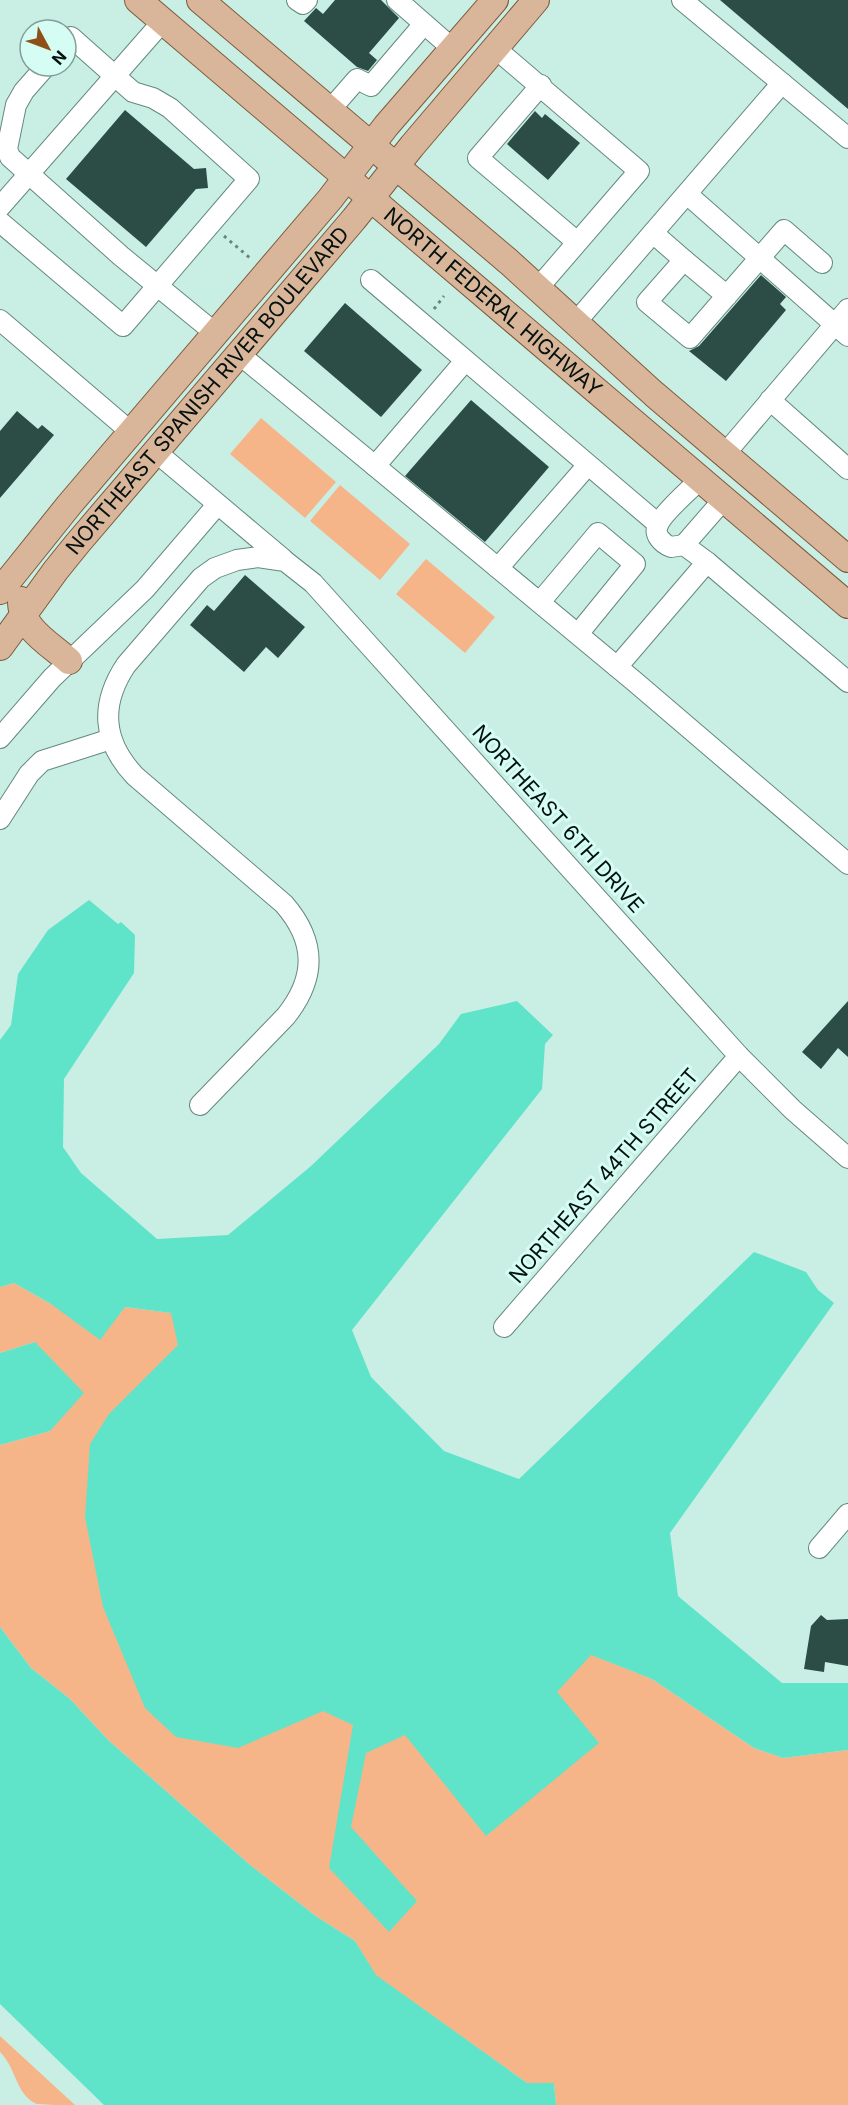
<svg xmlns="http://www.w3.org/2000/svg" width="848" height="2105" font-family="Inter,sans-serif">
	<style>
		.green { fill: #f5b589 }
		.water { fill: #5fe4c9 }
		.building { fill: #2b4d45 }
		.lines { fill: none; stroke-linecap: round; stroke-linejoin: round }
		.minor-casing { stroke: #64887f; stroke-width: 22 }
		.major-casing { stroke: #7e5b3d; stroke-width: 28 }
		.path { stroke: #6a847e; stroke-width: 3; stroke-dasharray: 3 4.5; stroke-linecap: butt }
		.minor { stroke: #fff; stroke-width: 20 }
		.major { stroke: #d9b59a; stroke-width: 26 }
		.labels { text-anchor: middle; stroke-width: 6; stroke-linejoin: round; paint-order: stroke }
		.street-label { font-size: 21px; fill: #04110e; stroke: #d6fdf3 }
	</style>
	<rect width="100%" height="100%" fill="#c9efe5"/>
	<g class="green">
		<path d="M261 418 336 482 305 518 230 454Z"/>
		<path d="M340 485 410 544 380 580 310 521Z"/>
		<path d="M426 559 495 617 465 653 396 594Z"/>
		<path d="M14 1283 51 1304 125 1307 171 1313 592 1655 652 1679 754 1748 783 1758 848 1750V2105H556L554 2083H527L375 1975 355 1941 317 1917 250 1865 108 1740 70 1699 31 1668 0 1627V1445L50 1431 35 1342 0 1353V1287Z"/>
		<path d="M0 2036 75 2105C64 2105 48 2105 37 2104 16 2096 16 2067 0 2052Z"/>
	</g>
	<g class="water">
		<path d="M89 900 118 924 121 922 135 935 134 973 64 1079 63 1147 81 1173 157 1239 228 1235 311 1166 439 1044 461 1014 517 1001 553 1035 545 1044 542 1089 352 1330 371 1377 444 1451 519 1479 754 1252 806 1272 818 1290 834 1303 670 1533 678 1596 782 1683H848V1750L783 1758 754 1748 652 1679 591 1655 557 1692 599 1743 486 1836 405 1735 366 1753 351 1827 417 1901 389 1932 329 1868 353 1725 323 1711 238 1748 176 1737 145 1708 103 1607 85 1517 90 1444 109 1414 178 1345 171 1313 125 1307 100 1340 51 1304 14 1283 0 1287V1040L11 1025 18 974 48 930Z"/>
		<path d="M35 1342 84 1393 50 1431 0 1445V1353Z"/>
		<path d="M0 1627 31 1668 70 1699 108 1740 250 1865 317 1917 355 1941 376 1975 527 2083H554L556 2105H104L0 2004Z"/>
	</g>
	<g class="building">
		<path d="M335 0H381L399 18 369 53 377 60 368 71 357 67 304 21 316 8 323 14Z"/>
		<path d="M720 0H848V109Z"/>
		<path d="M125 110 194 169 206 168 208 188 196 189 146 247 66 179Z"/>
		<path d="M535 111 542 118 545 114 580 143 548 180 507 144Z"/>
		<path d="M761 275 786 297 780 304 786 310 726 381 689 351 699 346Z"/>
		<path d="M345 303 422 370 381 417 304 351Z"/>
		<path d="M471 400 549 467 485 542 405 476Z"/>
		<path d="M17 411 38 429 42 425 54 435 0 498V431Z"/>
		<path d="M245 575 305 627 278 658 266 647 244 672 190 625 207 605 214 611Z"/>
		<path d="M848 1001V1057L838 1048 821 1069 802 1052Z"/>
		<path d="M821 1615 827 1620 848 1619V1666L825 1662 824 1672 804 1669 811 1626Z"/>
	</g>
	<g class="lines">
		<g class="minor-casing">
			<g id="minor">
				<path d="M297 0 303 4 307 0"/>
				<path d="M397 0 453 49"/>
				<path d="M682 0 848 138"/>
				<path d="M495 48 639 171 538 288"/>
				<path d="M46 66 24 91 16 105 7 149 10 157 121 256 215 333"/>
				<path d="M541 85 478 158 577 242"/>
				<path d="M330 110 357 79 371 86 424 24"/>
				<path d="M687 194 848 336"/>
				<path d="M0 207 163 21"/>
				<path d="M0 222 123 326 249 179 170 108 153 98 133 92 71 37 66 43"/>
				<path d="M653 233 684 260"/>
				<path d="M371 280 658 524"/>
				<path d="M727 296 684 260 647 302 690 338 784 230 822 263"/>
				<path d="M0 320 131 432"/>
				<path d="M576 322 782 83"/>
				<path d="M239 354 375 466 465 361"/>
				<path d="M770 400 848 469"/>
				<path d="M156 452 283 559"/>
				<path d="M724 455 848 309"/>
				<path d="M375 466 634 681 848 864"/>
				<path d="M701 479C691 488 662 514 658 525 653 535 663 544 671 547L684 545 707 562 848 682"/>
				<path d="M684 545 724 499"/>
				<path d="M498 568 587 466"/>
				<path d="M540 602 598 533 635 564 578 634"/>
				<path d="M617 667 707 562"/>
				<path d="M0 738 52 678 145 589 217 505"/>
				<path d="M0 819 29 774 42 761 111 739"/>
				<path d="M200 1105 286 1016C317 977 316 941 284 904L135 776C102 741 100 704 126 665L201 578 215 568 237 560 258 557 285 561 313 583 739 1056 793 1110 848 1158"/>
				<path d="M504 1327 739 1056"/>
				<path d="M819 1548 848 1514"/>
			</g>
		</g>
		<g class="major-casing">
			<g id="major">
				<path id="s1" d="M138 0 848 605"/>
				<path d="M200 0 509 262 654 394 848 559"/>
				<path d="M0 591 69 505 330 199 386 126 495 0"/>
				<path d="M21 600C20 628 50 644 69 661"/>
				<path id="s2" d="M0 647 56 570 77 544 354 219 412 146 536 0"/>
			</g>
		</g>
		<g class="path">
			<path d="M224 236 250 258"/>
			<path d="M434 309 444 296"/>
		</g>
		<use href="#minor" class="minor"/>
		<use href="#major" class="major"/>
	</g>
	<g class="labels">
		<g class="street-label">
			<text dy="7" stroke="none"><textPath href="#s1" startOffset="466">NORTH FEDERAL HIGHWAY</textPath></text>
			<text dy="7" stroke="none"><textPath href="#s2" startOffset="330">NORTHEAST SPANISH RIVER BOULEVARD</textPath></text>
			<text transform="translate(558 819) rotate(48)" y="7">NORTHEAST 6TH DRIVE</text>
			<text transform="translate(604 1176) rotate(-49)" y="7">NORTHEAST 44TH STREET</text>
		</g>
	</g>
	<g transform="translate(48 48) rotate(131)"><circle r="28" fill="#d6fdf3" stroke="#829f97" stroke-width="1.5"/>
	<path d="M0-4.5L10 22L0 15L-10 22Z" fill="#8f4f18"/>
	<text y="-9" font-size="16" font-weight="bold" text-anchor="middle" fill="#04110e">N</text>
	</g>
</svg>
